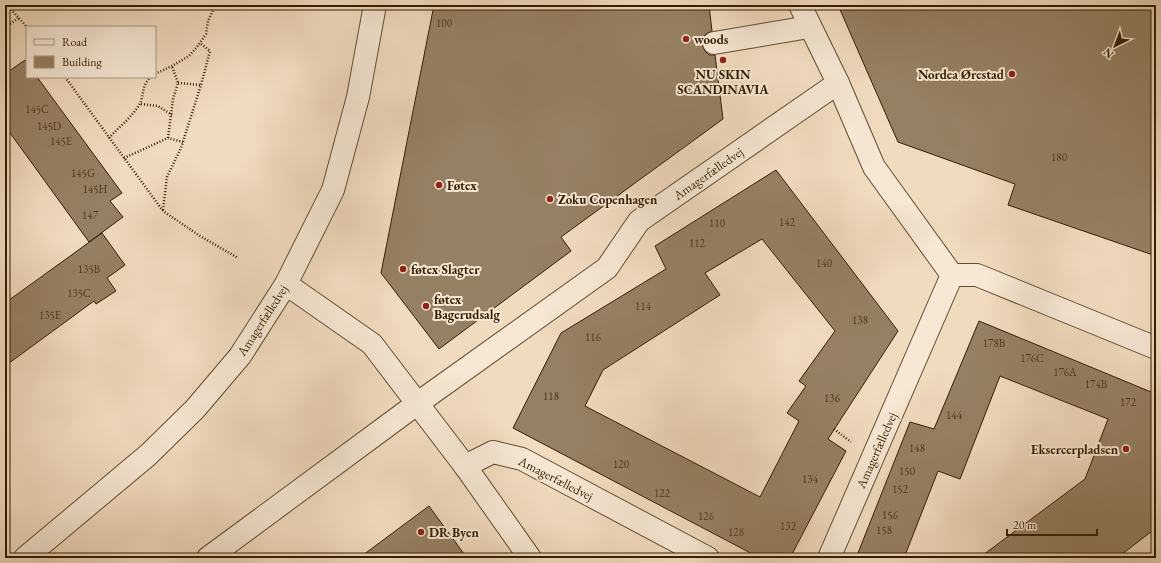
<svg xmlns="http://www.w3.org/2000/svg" width="1161" height="563" font-family="'EB Garamond',serif">
	<style>
		.building { fill: #968063; stroke: #331e00; fill-rule: evenodd }
		.lines { fill: none; stroke-linecap: round; stroke-linejoin: round }
		.minor-casing { stroke: #624d30; stroke-width: 24 }
		.path { stroke: #331e00; stroke-width: 2.5; stroke-dasharray: 1 2; stroke-linecap: butt }
		.minor { stroke: #f6e8d5; stroke-width: 22 }
		.poi-dot { fill: #8f2418; stroke: #f6e8d5; stroke-width: 1.5 }
		.labels { text-anchor: middle; stroke-width: 4; stroke-linejoin: round; paint-order: stroke }
		.number-label { font-size: 11px; fill: #4c3619 }
		.poi-label { font-size: 13px; font-weight: bold; fill: #331e00; stroke: #f6e8d5; text-anchor: start }
		.street-label { font-size: 13px; fill: #331e00; stroke: #f6e8d5 }
	</style>
	<rect width="100%" height="100%" fill="#f1dbbf"/>
	<filter id="stains"><feTurbulence type="fractalNoise" baseFrequency=".005" numOctaves="4"/><feColorMatrix values="0 0 0 0 .2 0 0 0 0 .09 0 0 0 0 .02 0 0 0 .5 -.17"/></filter>
	<radialGradient id="worn" r=".72"><stop offset=".6" stop-color="#630" stop-opacity="0"/><stop offset="1" stop-color="#630" stop-opacity=".3"/></radialGradient>
	<g class="building">
		<path d="M434 5H709L712 31 706 34 702 38V45L705 51 709 55H715L723 119 561 237 571 251 439 349 381 273Z"/>
		<path d="M838 5H1156V256L1008 205 1015 184 898 142Z"/>
		<path d="M25 60 27 63V77H37L122 193 110 201 123 217 89 242 5 126V74Z"/>
		<path d="M776 170 898 331 828 439 846 451 790 558H760L513 428 561 333 666 269 655 246ZM762 239 835 331 799 381 806 386 787 413 799 421 760 497 585 406 603 370 720 295 705 273Z"/>
		<path d="M102 233 125 265 107 278 116 291 96 304 94 301 5 366V303Z"/>
		<path d="M979 321 1156 394V528L1117 558H979L1085 479 1108 419 1000 376 960 479 938 471 904 558H856L910 422 934 429Z"/>
		<path d="M429 506 467 558H359Z"/>
	</g>
	<g class="lines">
		<g class="minor-casing">
			<g id="minor">
				<path d="M800 5 838 83 874 167 952 275"/>
				<path d="M714 43 809 27"/>
				<path d="M952 275H977L1156 348"/>
				<path d="M286 284 372 344 465 466 530 558"/>
				<path d="M465 466 493 452 522 459 708 558"/>
				<path d="M25 558 148 455 195 409 240 356 286 284 333 190 358 97 375 5"/>
				<path d="M208 558 418 403 607 268 639 221 838 83"/>
				<path d="M829 558 952 275"/>
			</g>
		</g>
		<g class="path">
			<path d="M7 5 27 27"/>
			<path d="M5 27 19 18"/>
			<path d="M155 74 172 66 189 56 197 47 206 34 208 21 214 8 217 5"/>
			<path d="M65 77 163 211 200 236 238 258"/>
			<path d="M178 83 201 85"/>
			<path d="M141 104 158 106 172 115"/>
			<path d="M109 138C119 127 132 117 139 105 145 96 140 87 151 77"/>
			<path d="M168 138 173 99 178 83 172 66"/>
			<path d="M124 158 168 138 183 142"/>
			<path d="M163 210 167 177 181 148 201 85 210 51 200 43"/>
			<path d="M834 429 851 442"/>
		</g>
		<use href="#minor" class="minor"/>
	</g>
	<g class="poi-dot">
		<circle cx="686" cy="39" r="4"/>
		<circle cx="723" cy="60" r="4"/>
		<circle cx="1012" cy="74" r="4"/>
		<circle cx="439" cy="185" r="4"/>
		<circle cx="550" cy="199" r="4"/>
		<circle cx="403" cy="269" r="4"/>
		<circle cx="426" cy="306" r="4"/>
		<circle cx="1126" cy="449" r="4"/>
		<circle cx="421" cy="532" r="4"/>
	</g>
	<g class="labels">
		<g class="number-label">
			<text x="444" y="27">100</text>
			<text x="37" y="113">145C</text>
			<text x="49" y="130">145D</text>
			<text x="61" y="145">145E</text>
			<text x="1059" y="161">180</text>
			<text x="83" y="177">145G</text>
			<text x="95" y="193">145H</text>
			<text x="90" y="219">147</text>
			<text x="787" y="226">142</text>
			<text x="717" y="227">110</text>
			<text x="697" y="247">112</text>
			<text x="824" y="267">140</text>
			<text x="89" y="273">135B</text>
			<text x="79" y="297">135C</text>
			<text x="643" y="310">114</text>
			<text x="50" y="319">135E</text>
			<text x="860" y="324">138</text>
			<text x="593" y="341">116</text>
			<text x="994" y="347">178B</text>
			<text x="1032" y="362">176C</text>
			<text x="1065" y="376">176A</text>
			<text x="1096" y="388">174B</text>
			<text x="551" y="400">118</text>
			<text x="832" y="402">136</text>
			<text x="1128" y="406">172</text>
			<text x="954" y="419">144</text>
			<text x="917" y="452">148</text>
			<text x="621" y="468">120</text>
			<text x="907" y="475">150</text>
			<text x="810" y="483">134</text>
			<text x="900" y="493">152</text>
			<text x="662" y="497">122</text>
			<text x="890" y="519">156</text>
			<text x="706" y="520">126</text>
			<text x="788" y="530">132</text>
			<text x="884" y="534">158</text>
			<text x="736" y="536">128</text>
		</g>
		<g class="poi-label">
			<text x="694" y="44">woods</text>
			<text x="723" y="79" text-anchor="middle">NU SKIN<tspan x="723" dy="15">SCANDINAVIA</tspan></text>
			<text x="1004" y="79" text-anchor="end">Nordea Ørestad</text>
			<text x="447" y="190">Føtex</text>
			<text x="558" y="204">Zoku Copenhagen</text>
			<text x="411" y="274">føtex Slagter</text>
			<text x="434" y="304">føtex<tspan x="434" dy="15">Bagerudsalg</tspan></text>
			<text x="1118" y="454" text-anchor="end">Eksercerpladsen</text>
			<text x="429" y="537">DR Byen</text>
		</g>
		<g class="street-label">
			<text transform="translate(708 173) rotate(-35)" y="5">Amagerfælledvej</text>
			<text transform="translate(262 320) rotate(-57)" y="5">Amagerfælledvej</text>
			<text transform="translate(876 450) rotate(-66)" y="5">Amagerfælledvej</text>
			<text transform="translate(556 478) rotate(27)" y="5">Amagerfælledvej</text>
		</g>
	</g>
	<rect width="1161" height="563" fill="none" stroke="#f1dbbf" stroke-width="20"/>
	<rect x="6" y="6" width="1149" height="551" fill="none" stroke="#331e00" stroke-width="2"/>
	<rect x="10" y="10" width="1141" height="543" fill="none" stroke="#331e00"/>
	<rect x="26" y="26" width="130" height="52" fill="#f6e8d5" stroke="#a89780"/>
	<rect x="34" y="39" width="20" height="6" fill="#f6e8d5" stroke="#a89780"/>
	<text x="62" y="46" font-size="12" fill="#331e00">Road</text>
	<rect x="34" y="56" width="20" height="12" fill="#968063" stroke="#a89780"/>
	<text x="62" y="66" font-size="12" fill="#331e00">Building</text>
	<g transform="translate(1115 46) rotate(222)" stroke="#f6e8d5" stroke-width="3" paint-order="stroke">
	<path d="M0-3L7 15L0 10L-7 15Z" fill="#331e00"/>
	<text y="-6" font-size="11" font-weight="bold" text-anchor="middle" fill="#331e00">N</text>
	</g>
	<path d="M1007 529v6h90v-6" fill="none" stroke="#331e00" stroke-width="2"/>
	<text x="1013" y="529" font-size="12" fill="#331e00" stroke="#f6e8d5" stroke-width="3" paint-order="stroke">20 m</text>
	<rect width="100%" height="100%" filter="url(#stains)"/>
	<rect width="100%" height="100%" fill="url(#worn)"/>
</svg>
